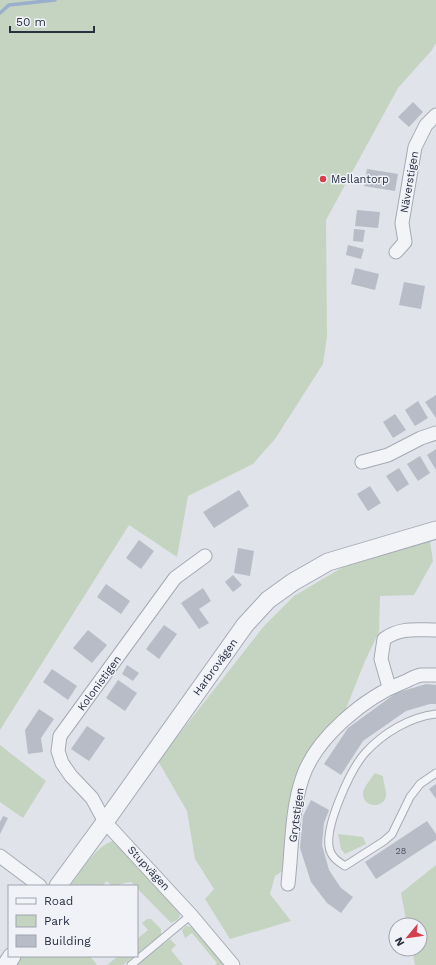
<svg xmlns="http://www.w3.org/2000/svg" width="436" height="965" font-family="'Work Sans',sans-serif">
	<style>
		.green { fill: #c5d4c1 }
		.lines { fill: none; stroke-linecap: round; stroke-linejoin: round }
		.stream { stroke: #99afcb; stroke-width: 3.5 }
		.building { fill: #b7bcc7 }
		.service-casing { stroke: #a5aab4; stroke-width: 9 }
		.minor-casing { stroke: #a5aab4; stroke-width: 15 }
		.tertiary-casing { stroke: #a5aab4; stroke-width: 19 }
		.service { stroke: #f3f4f8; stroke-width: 7 }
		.minor { stroke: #f3f4f8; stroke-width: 13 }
		.tertiary { stroke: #f3f4f8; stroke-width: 17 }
		.poi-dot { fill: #d43f4e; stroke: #f0f2f7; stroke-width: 1.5 }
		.labels { text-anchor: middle; stroke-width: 3; stroke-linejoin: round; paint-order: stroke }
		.number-label { font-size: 9px; fill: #4c5363 }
		.poi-label { font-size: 11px; fill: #283042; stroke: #f0f2f7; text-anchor: start }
		.street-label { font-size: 11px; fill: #283042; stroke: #f0f2f7 }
	</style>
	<rect width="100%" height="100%" fill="#e0e3ea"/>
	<g class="green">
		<path d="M0 0H436V43L432 50 398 88 326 220 327 337 323 364 275 439 253 464 188 496 177 557 129 525 0 730Z"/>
		<path d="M429 535 433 561 414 595 380 596 379 632 365 661 345 711 306 759 284 870 275 876 270 894 291 921 230 939 205 899 214 889 195 859 187 811 158 761 264 626 294 596 355 560Z"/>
		<path d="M0 745 46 781 23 818 0 802Z"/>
		<path d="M375 773 383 776C383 781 386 789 386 794 386 810 361 808 363 792 365 786 371 778 375 773Z"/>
		<path d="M338 834 363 837 366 844 345 854 341 849Z"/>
		<path d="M113 841 120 842 178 909 180 916 177 920 171 923 131 882C124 882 119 886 112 886L107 881 102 886H70C82 871 94 847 113 841Z"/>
		<path d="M436 865V965H415L412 949H420V925H407L401 893Z"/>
		<path d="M147 919H151L161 929V935L137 954V939L148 930 142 923Z"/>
		<path d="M186 926 196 928 224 965H215L217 963 192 933 185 938 182 930Z"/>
		<path d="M170 939 176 945 171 950 183 965H137Z"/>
		<path d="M21 956H90L97 965H15Z"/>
		<path d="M118 956H134L123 965H107Z"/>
	</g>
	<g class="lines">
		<path class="stream" d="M0 13 9 5 55 0"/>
	</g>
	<g class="building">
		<path d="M413 102 423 112 409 127 398 117Z"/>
		<path d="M367 169 398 174 395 191 364 186Z"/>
		<path d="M357 210 380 212 378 228 355 226Z"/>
		<path d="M354 229 365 230 363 242 353 241Z"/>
		<path d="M348 245 364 249 361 259 346 255Z"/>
		<path d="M355 268 379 274 375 290 351 284Z"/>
		<path d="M404 282 425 286 421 309 399 305Z"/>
		<path d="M436 395V418L425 402Z"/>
		<path d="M418 401 428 418 415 426 405 410Z"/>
		<path d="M395 414 406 430 393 438 383 422Z"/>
		<path d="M436 449V470L427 455Z"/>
		<path d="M420 456 430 473 418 481 407 464Z"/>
		<path d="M399 468 409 484 397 492 386 476Z"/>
		<path d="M370 486 381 503 368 511 357 494Z"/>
		<path d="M239 490 249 506 214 528 203 512Z"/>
		<path d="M139 540 154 551 141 569 126 558Z"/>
		<path d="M238 548 254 551 250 576 234 573Z"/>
		<path d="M233 575 242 585 233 592 225 582Z"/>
		<path d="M106 584 130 601 121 614 97 597Z"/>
		<path d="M203 588 211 601 199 609 209 623 199 629 181 603Z"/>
		<path d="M164 625 177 634 159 659 146 649Z"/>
		<path d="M88 630 107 645 92 663 73 648Z"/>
		<path d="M127 665 139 673 133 681 122 674Z"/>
		<path d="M52 669 77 686 68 700 43 682Z"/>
		<path d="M118 680 137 693 125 711 106 698Z"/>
		<path d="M426 684 436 685V704H430L406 711 363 741 341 775 324 764 348 728 396 693Z"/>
		<path d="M39 709 54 719 41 738 43 752 28 754 25 730Z"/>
		<path d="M87 726 105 738 89 761 71 749Z"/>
		<path d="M436 784V799L429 789Z"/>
		<path d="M311 800 329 810 324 823 322 845 329 870 341 888 353 897 341 913 327 903 311 882 300 848 303 816Z"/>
		<path d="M3 816 8 818 0 834V822Z"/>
		<path d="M427 821 436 834V840L376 879 365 862Z"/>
	</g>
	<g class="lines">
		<g class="service-casing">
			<g id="service">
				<path d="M436 714C410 717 383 733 365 753 350 770 326 824 329 846 330 856 337 861 345 866L384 841 392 834 410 797 420 784 436 773"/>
				<path d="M131 965 191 915"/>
			</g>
		</g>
		<g class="minor-casing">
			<g id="minor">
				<path d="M396 252 405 242 402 223 415 147 426 125 436 115"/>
				<path d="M362 462 388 455 421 438 436 433"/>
				<path d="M205 556 175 578 60 736 58 751 62 763 71 776 92 798 105 822 191 915 233 965"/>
				<path d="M389 687 381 659 384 639C401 627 416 630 436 630"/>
				<path d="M0 856 40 886"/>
				<path d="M288 884C292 850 291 812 302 779 315 738 365 697 404 682 409 680 415 676 421 675 426 675 431 675 436 675"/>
			</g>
		</g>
		<g class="tertiary-casing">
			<g id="tertiary">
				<path d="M58 886 105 822 245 625 268 600 293 582 328 562 436 530"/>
				<path d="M6 965 12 956"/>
			</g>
		</g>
		<use href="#service" class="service"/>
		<use href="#minor" class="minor"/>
		<use href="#tertiary" class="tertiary"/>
	</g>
	<circle class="poi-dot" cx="323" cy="179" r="4"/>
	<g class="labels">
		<g class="number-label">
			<text x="401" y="854">28</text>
		</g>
		<g class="poi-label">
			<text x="331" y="183">Mellantorp</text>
		</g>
		<g class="street-label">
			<text transform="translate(409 182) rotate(-80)" y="4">Näverstigen</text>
			<text transform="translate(215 667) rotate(-54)" y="4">Harbrovägen</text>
			<text transform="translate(99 683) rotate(-54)" y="4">Kolonistigen</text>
			<text transform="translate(296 815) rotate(-82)" y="4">Grytstigen</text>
			<text transform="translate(149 868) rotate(47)" y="4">Stupvägen</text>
		</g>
	</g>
	<rect x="8" y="885" width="130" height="72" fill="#f0f2f7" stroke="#a0a4af"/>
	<rect x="16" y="898" width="20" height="6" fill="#f3f4f8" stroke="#a0a4af"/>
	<text x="44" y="905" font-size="12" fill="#283042">Road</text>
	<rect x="16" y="915" width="20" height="12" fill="#c5d4c1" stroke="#a0a4af"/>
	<text x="44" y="925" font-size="12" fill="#283042">Park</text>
	<rect x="16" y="935" width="20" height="12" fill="#b7bcc7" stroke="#a0a4af"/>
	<text x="44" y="945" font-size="12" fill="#283042">Building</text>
	<g transform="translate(408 937) rotate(241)"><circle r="19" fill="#f0f2f7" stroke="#a0a4af"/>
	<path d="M0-3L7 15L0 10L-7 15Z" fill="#d43f4e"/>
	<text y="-6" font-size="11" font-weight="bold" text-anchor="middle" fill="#283042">N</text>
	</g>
	<path d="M10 26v6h84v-6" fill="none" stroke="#283042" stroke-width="2"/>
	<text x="16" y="26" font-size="12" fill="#283042" stroke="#f0f2f7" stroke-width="3" paint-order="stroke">50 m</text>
</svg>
